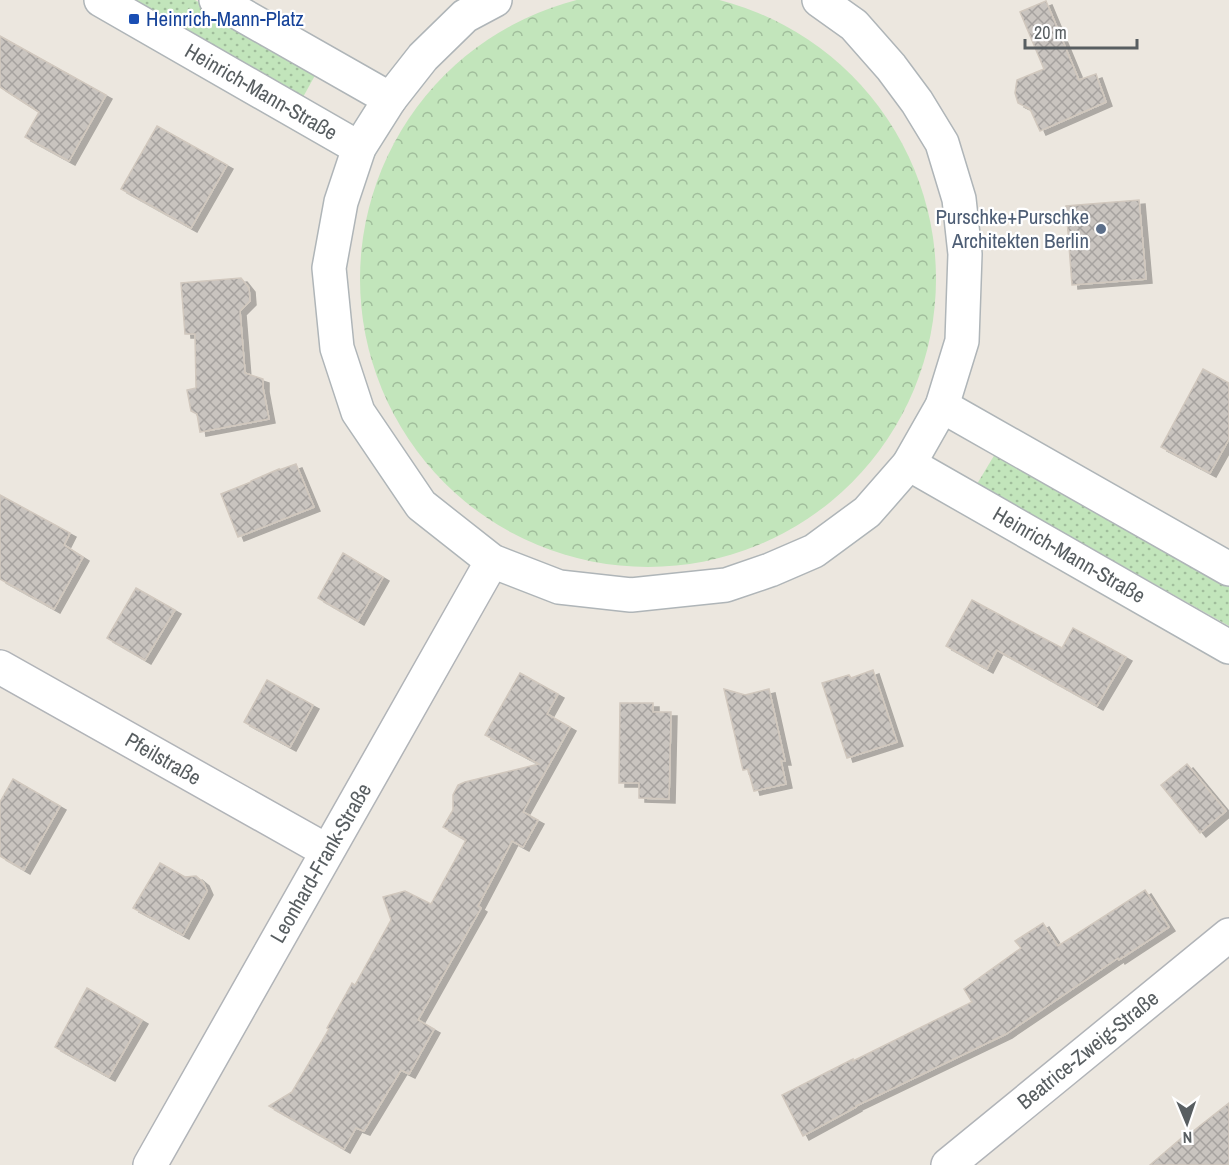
<svg xmlns="http://www.w3.org/2000/svg" width="1229" height="1165" font-family="'Archivo Narrow',sans-serif">
	<style>
		.grass { fill: url(#grass-dots) }
		.park { fill: url(#park-crowns) }
		.building { fill: url(#building-cross-hatch); stroke: #d1c8be; stroke-width: 1.5; filter: url(#shadow) }
		.lines { fill: none; stroke-linecap: round; stroke-linejoin: round }
		.street-casing { stroke: #b1b4b8; stroke-width: 36 }
		.secondary-casing { stroke: #afb5b8; stroke-width: 36 }
		.street { stroke: #fff; stroke-width: 33 }
		.secondary { stroke: #fff; stroke-width: 33 }
		.transit-dot { fill: #1a4fb4; stroke: #fff; stroke-width: 2 }
		.service-dot { fill: #5c6f8a; stroke: #fff; stroke-width: 2 }
		.labels { text-anchor: middle; stroke-width: 4.5; stroke-linejoin: round; paint-order: stroke }
		.transit-label { font-size: 21px; fill: #164399; stroke: #fff; text-anchor: start }
		.street-label { font-size: 21px; fill: #585e61; stroke: #fff }
		.service-label { font-size: 21px; fill: #4e5e75; stroke: #fff; text-anchor: end }
	</style>
	<defs>
		<pattern id="grass-dots" width="8" height="8" patternUnits="userSpaceOnUse" patternTransform="scale(1.5)"><rect width="8" height="8" fill="#c2e5bb"/><path d="M2 2h.1M6 6h.1" fill="none" stroke="#a0bd9b" stroke-width="1.8" stroke-linecap="round"/></pattern>
		<pattern id="park-crowns" width="20" height="18" patternUnits="userSpaceOnUse" patternTransform="scale(1.5)"><rect width="20" height="18" fill="#c2e5bb"/><path d="M2 6a3 3 0 1 1 6 0M12 15a3 3 0 1 1 6 0" fill="none" stroke="#a0bd9b"/></pattern>
		<pattern id="building-cross-hatch" width="8" height="8" patternUnits="userSpaceOnUse" patternTransform="scale(1.5)"><rect width="8" height="8" fill="#c9c4bf"/><path d="M0 0l8 8M0 8l8-8" fill="none" stroke="#a6a29f"/></pattern>
		<filter id="shadow"><feDropShadow dx="6" dy="4" stdDeviation="0" flood-color="#0004"/></filter>
	</defs>
	<rect width="100%" height="100%" fill="#ece7df"/>
	<g class="grass">
		<path d="M128 0H195L318 70 302 99Z"/>
		<path d="M995 454 1229 587V626L977 484Z"/>
	</g>
	<circle class="park" cx="648" cy="279" r="288"/>
	<g class="building">
		<path d="M1046 1 1079 80 1096 74 1106 102 1040 131 1030 109 1018 103 1015 93 1017 80 1044 69 1020 12Z"/>
		<path d="M0 36 106 95 69 161 25 137 39 112 0 87Z"/>
		<path d="M157 126 227 165 191 228 121 189Z"/>
		<path d="M1139 200 1146 279 1072 285 1066 206Z"/>
		<path d="M241 278 249 288 250 301 240 311 245 373 263 379V388L269 419 200 432 197 414 191 411 187 390 196 388 195 334H185L181 283Z"/>
		<path d="M1203 369 1229 383V439L1210 473 1161 447Z"/>
		<path d="M296 464 314 507 238 537 221 494 251 482V481L279 469V470Z"/>
		<path d="M0 495 70 533 64 545 83 557 54 609 0 579Z"/>
		<path d="M343 553 383 577 358 621 318 598Z"/>
		<path d="M136 588 175 610 145 660 107 638Z"/>
		<path d="M972 600 1062 648 1073 628 1126 657 1097 706 997 650 987 669 946 646Z"/>
		<path d="M873 670 897 742 847 758 822 683 849 675 851 678Z"/>
		<path d="M520 673 558 694 547 714 570 727 523 812 538 820 523 847 512 841 478 906 481 908 418 1020 434 1029 409 1074 401 1070 364 1131 356 1128 344 1149 269 1106 292 1092 329 1029 327 1028 351 985 352 983 355 985 391 920 383 897 405 891 431 904 466 840 443 827 453 810V795L458 785 465 782 539 764 485 735Z"/>
		<path d="M267 680 313 705 290 747 244 722Z"/>
		<path d="M724 689 745 695 769 689 785 761H781L786 784 754 791 748 769 743 770Z"/>
		<path d="M620 703H653V712H671L669 799 639 798V783H619Z"/>
		<path d="M1187 764 1226 811 1200 833 1161 785Z"/>
		<path d="M13 779 60 806 24 870 0 856V802Z"/>
		<path d="M160 863 185 877 196 876 203 882 207 891 183 935 133 908Z"/>
		<path d="M1145 890 1169 927 1119 960 1118 958 1006 1034 856 1106V1107L803 1136 782 1095 853 1059V1061L972 1002 964 989 1021 948 1015 941 1043 923 1058 946Z"/>
		<path d="M87 988 142 1020 109 1077 55 1047Z"/>
		<path d="M1229 1103V1165H1150L1191 1130 1192 1132Z"/>
	</g>
	<g class="lines">
		<g class="street-casing">
			<g id="street">
				<path d="M0 667 327 851"/>
				<path d="M150 1165 492 561"/>
				<path d="M948 1165 1229 935"/>
			</g>
		</g>
		<g class="secondary-casing">
			<g id="secondary">
				<path d="M101 0 359 148"/>
				<path d="M216 0 390 99"/>
				<path d="M495 0 465 16 423 57 390 99 359 148 341 202 329 268 337 348 358 412 421 505 492 561 559 587 631 595 726 585 770 570 814 551 867 512 909 464 942 406 962 341 965 254 959 199 942 143 917 102 891 67 854 25 819 0"/>
				<path d="M942 406 1229 569"/>
				<path d="M909 464 1229 647"/>
			</g>
		</g>
		<use href="#street" class="street"/>
		<use href="#secondary" class="secondary"/>
	</g>
	<rect class="transit-dot" x="128" y="13" width="12" height="12" rx="3"/>
	<circle class="service-dot" cx="1101" cy="229" r="6"/>
	<g class="labels">
		<g class="transit-label">
			<text x="146" y="26">Heinrich-Mann-Platz</text>
		</g>
		<g class="street-label">
			<text transform="translate(261 92) rotate(30)" y="7">Heinrich-Mann-Straße</text>
			<text transform="translate(1069 555) rotate(30)" y="7">Heinrich-Mann-Straße</text>
			<text transform="translate(163 759) rotate(30)" y="7">Pfeilstraße</text>
			<text transform="translate(321 863) rotate(-60)" y="7">Leonhard-Frank-Straße</text>
			<text transform="translate(1088 1050) rotate(-39)" y="7">Beatrice-Zweig-Straße</text>
		</g>
		<g class="service-label">
			<text x="1089" y="224">Purschke+Purschke<tspan x="1089" dy="24">Architekten Berlin</tspan></text>
		</g>
	</g>
	<g transform="translate(1187 1123) rotate(178)" stroke="#ffffff" stroke-width="4.5" paint-order="stroke">
	<path d="M0-4.5L10 22L0 15L-10 22Z" fill="#585e61"/>
	<text y="-9" font-size="16" font-weight="bold" text-anchor="middle" fill="#585e61">N</text>
	</g>
	<path d="M1025 39v9h112v-9" fill="none" stroke="#585e61" stroke-width="3"/>
	<text x="1034" y="39" font-size="18" fill="#585e61" stroke="#ffffff" stroke-width="4.5" paint-order="stroke">20 m</text>
</svg>
